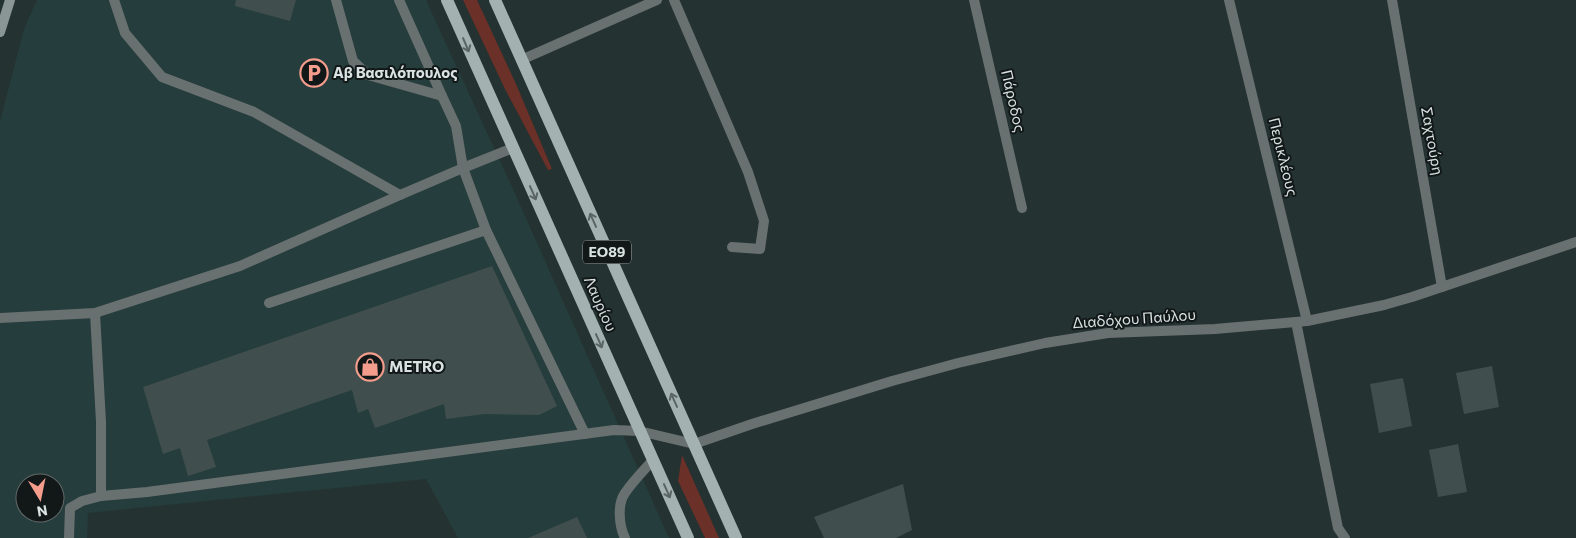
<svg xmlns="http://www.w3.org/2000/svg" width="1576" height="538" font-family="Commissioner,sans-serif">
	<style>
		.built { fill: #253d3c; fill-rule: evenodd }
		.green { fill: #6b3027 }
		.building { fill: #404f4e }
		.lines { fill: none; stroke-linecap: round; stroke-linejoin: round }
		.service { stroke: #697070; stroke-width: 10 }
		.minor { stroke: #697070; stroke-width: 10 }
		.tertiary { stroke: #697070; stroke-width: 10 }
		.secondary { stroke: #8a9595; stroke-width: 10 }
		.primary { stroke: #a3b1b1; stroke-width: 12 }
		.oneway { stroke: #5a6464 }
		.labels { text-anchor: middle; stroke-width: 4; stroke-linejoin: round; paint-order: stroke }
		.shield { fill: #121818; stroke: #9ea6a5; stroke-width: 1 }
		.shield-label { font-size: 14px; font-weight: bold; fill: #dae3e2 }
		.poi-label { font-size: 15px; font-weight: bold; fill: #dae3e2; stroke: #121818; text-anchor: start }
		.street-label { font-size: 15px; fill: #dae3e2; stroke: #121818 }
	</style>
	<rect width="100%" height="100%" fill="#243231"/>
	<path class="built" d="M37 0H426L513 189 669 538H458L426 479 88 513 87 538H0V121L24 29ZM25 483H55V513H25Z"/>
	<g class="green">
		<path d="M463 0H477L516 84 552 169 548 170 505 89Z"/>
		<path d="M682 455 719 538H705L678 481Z"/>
	</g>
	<g class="building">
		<path d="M236 0H296L290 21 235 6Z"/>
		<path d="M492 266 557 406 539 415 485 414 446 419 444 404 375 428 368 409 358 413 352 390 207 440 216 467 188 476 180 448 163 454 143 387Z"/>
		<path d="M1492 366 1499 407 1464 414 1456 373Z"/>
		<path d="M1403 378 1412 426 1379 433 1370 384Z"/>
		<path d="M1458 444 1467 492 1438 497 1429 450Z"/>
		<path d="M903 484 912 530 896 538H824L814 517Z"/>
		<path d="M577 517 587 538H528Z"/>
	</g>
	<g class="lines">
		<g class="service">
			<path d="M114 0 125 33 162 77 254 112 400 195"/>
			<path d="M336 0 353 61 368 75 442 96"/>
			<path d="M399 0 442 96 456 126 463 168 486 230 585 434"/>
			<path d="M674 0 748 172 764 221 760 249 732 247"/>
			<path d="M269 303 486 230"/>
			<path d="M0 318 95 313 240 266 400 195 463 168 513 148"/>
			<path d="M101 496 147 492 614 430 639 431"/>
			<path d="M69 538 70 508 82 501 101 496V422L95 313"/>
			<path d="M625 538C619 526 617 504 625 493 633 481 644 470 653 460"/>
		</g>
		<g class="minor">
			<path d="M974 0 1022 208"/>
			<path d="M1229 0 1307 321"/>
			<path d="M1392 0 1442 287"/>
			<path d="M1296 322 1338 528 1345 538"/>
			<path d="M639 431 694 444 752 424 892 381 958 363 1045 343 1108 333 1215 329 1307 321 1384 305 1412 297 1576 242"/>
		</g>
		<path class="tertiary" d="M521 60 657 0"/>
		<path class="secondary" d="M0 32 10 0"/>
		<g class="primary">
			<path d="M447 0 688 538"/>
			<path d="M495 0 736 538"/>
		</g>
	</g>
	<defs><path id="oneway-shaft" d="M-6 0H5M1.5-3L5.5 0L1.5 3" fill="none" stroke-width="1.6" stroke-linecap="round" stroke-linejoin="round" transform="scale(1.25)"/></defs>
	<g class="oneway">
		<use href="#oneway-shaft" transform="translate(466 45) rotate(67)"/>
		<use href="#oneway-shaft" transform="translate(533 193) rotate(66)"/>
		<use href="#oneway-shaft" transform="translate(593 220) rotate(-114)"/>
		<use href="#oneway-shaft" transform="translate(599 341) rotate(66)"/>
		<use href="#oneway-shaft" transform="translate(674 400) rotate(-114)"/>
		<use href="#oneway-shaft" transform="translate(667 491) rotate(66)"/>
	</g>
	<defs>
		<g id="parking-ring" transform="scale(1.4375)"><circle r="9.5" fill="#121818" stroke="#f49d8d" stroke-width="1.5"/><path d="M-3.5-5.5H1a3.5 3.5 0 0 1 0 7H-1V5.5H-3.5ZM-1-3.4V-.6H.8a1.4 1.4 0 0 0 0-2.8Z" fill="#f49d8d"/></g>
		<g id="shop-ring" transform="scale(1.4375)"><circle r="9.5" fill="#121818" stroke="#f49d8d" stroke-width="1.5"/><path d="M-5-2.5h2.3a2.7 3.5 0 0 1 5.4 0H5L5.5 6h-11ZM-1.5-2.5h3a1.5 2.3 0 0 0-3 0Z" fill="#f49d8d"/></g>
	</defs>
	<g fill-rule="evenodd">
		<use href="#parking-ring" x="314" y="73"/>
		<use href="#shop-ring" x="370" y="367"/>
	</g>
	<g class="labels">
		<rect class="shield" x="583" y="240.5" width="48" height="23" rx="4"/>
		<g class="shield-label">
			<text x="607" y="257">ΕΟ89</text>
		</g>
		<g class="poi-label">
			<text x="333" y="78">Αβ Βασιλόπουλος</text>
			<text x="389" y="372">METRO</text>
		</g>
		<g class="street-label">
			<text transform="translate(1013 101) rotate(77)" y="5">Πάροδος</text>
			<text transform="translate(1432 141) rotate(80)" y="5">Σαχτούρη</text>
			<text transform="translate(1283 157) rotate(76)" y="5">Περικλέους</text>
			<text transform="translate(600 304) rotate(66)" y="5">Λαυρίου</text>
			<text transform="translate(1134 319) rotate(-4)" y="5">Διαδόχου Παύλου</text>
		</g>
	</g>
	<g transform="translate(40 498) rotate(170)"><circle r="24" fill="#121818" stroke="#626969"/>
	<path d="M0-4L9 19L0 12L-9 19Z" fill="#f49d8d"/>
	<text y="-8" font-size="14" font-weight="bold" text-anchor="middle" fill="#dae3e2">N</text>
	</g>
</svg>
